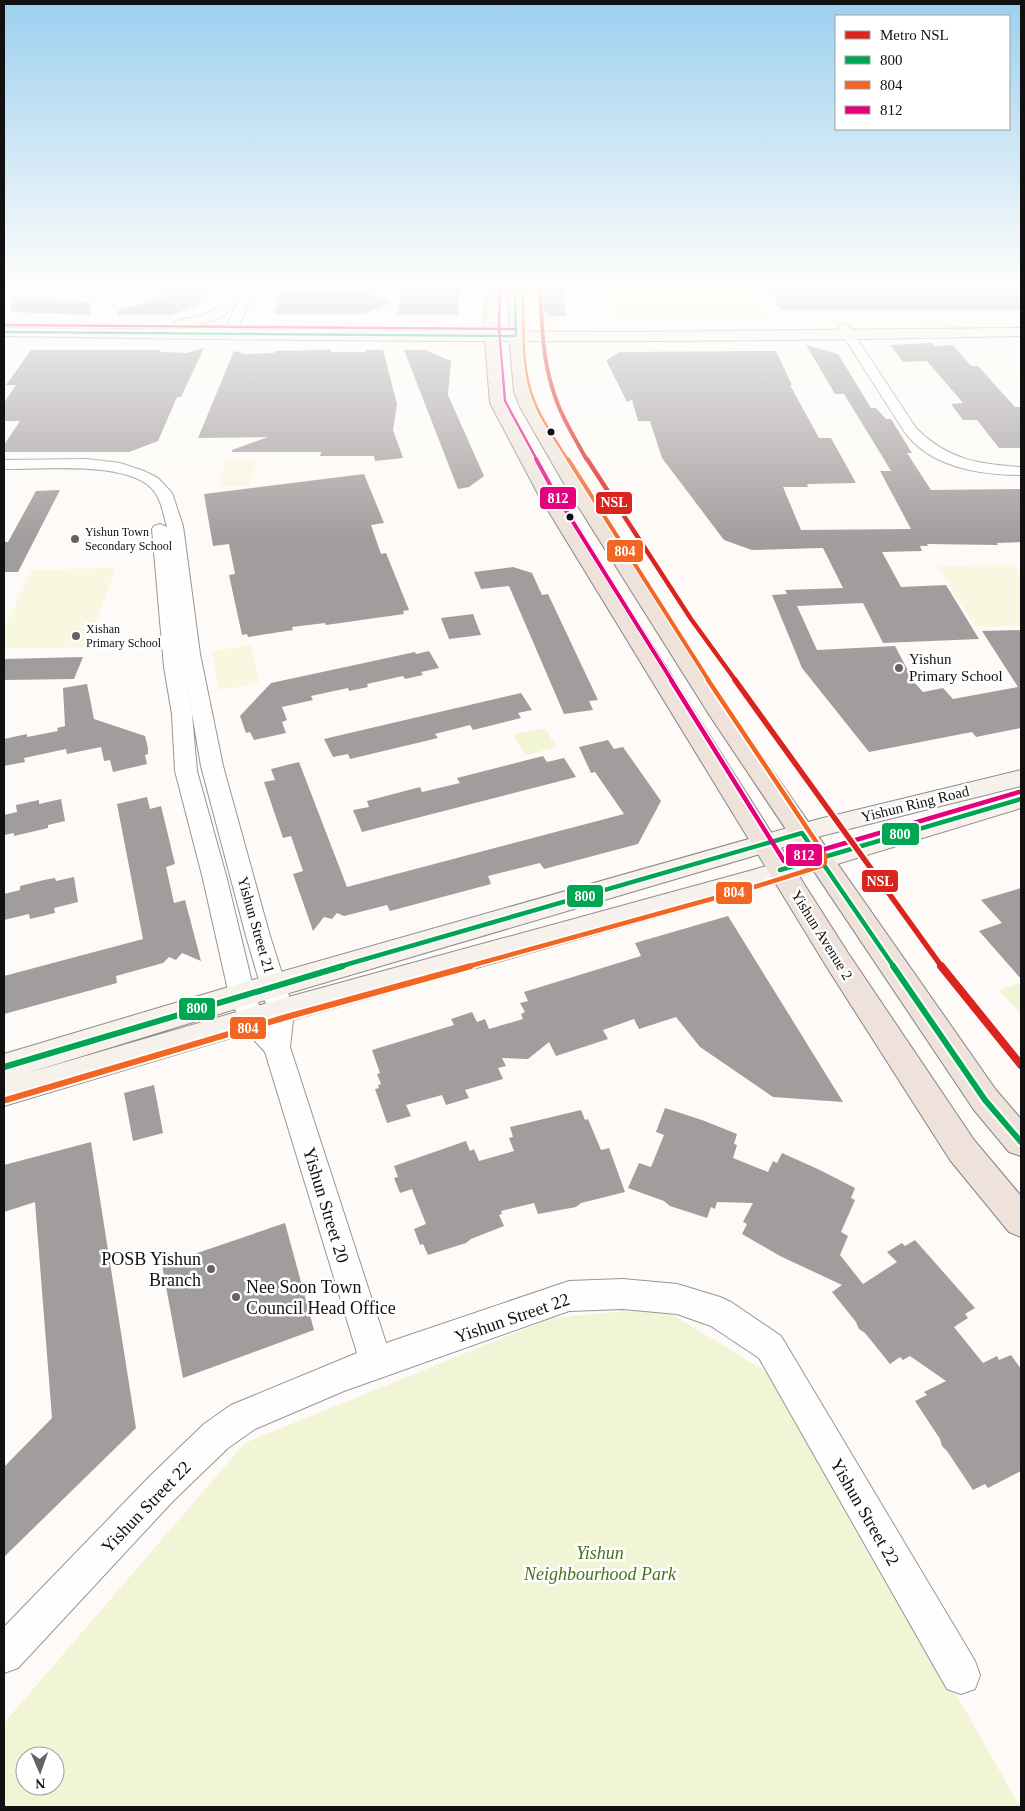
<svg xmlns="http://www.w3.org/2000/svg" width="1025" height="1811" font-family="'Times New Roman',serif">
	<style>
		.green { fill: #f1f4d5; fill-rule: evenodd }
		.pitch { fill: #f8f7df }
		.building { fill: #a19d9c }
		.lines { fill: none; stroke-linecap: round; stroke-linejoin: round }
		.minor-casing { stroke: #979695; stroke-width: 2 }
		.secondary-casing { stroke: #8e8d8b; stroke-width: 2 }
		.primary-casing { stroke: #858382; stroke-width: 2 }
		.minor { fill: #fffefe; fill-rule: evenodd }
		.secondary { fill: #f6f2eb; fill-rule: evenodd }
		.primary { fill: #eee2da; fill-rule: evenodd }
		.bus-1-far2-casing { stroke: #fff; stroke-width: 4.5 }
		.bus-1-far1-casing { stroke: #fff; stroke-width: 8 }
		.bus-1-casing { stroke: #fff; stroke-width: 10 }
		.bus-2-far3-casing { stroke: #fff; stroke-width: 4.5 }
		.bus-2-far2-casing { stroke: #fff; stroke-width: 6 }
		.bus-2-far1-casing { stroke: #fff; stroke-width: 8 }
		.bus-2-casing { stroke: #fff; stroke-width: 10 }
		.bus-3-far2-casing { stroke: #fff; stroke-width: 4.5 }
		.bus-3-far1-casing { stroke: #fff; stroke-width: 6 }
		.bus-3-casing { stroke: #fff; stroke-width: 8 }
		.bus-1-far2 { stroke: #00a651; stroke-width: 2.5 }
		.bus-1-far1 { stroke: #00a651; stroke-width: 4.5 }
		.bus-1 { stroke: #00a651; stroke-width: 6 }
		.bus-2-far3 { stroke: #f26522; stroke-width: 2.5 }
		.bus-2-far2 { stroke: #f26522; stroke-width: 4 }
		.bus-2-far1 { stroke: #f26522; stroke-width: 4.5 }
		.bus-2 { stroke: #f26522; stroke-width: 6 }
		.bus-3-far2 { stroke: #e5007d; stroke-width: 2.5 }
		.bus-3-far1 { stroke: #e5007d; stroke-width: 4 }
		.bus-3 { stroke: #e5007d; stroke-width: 4.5 }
		.metro-1-far3-casing { stroke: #fff; stroke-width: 5.5 }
		.metro-1-far2-casing { stroke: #fff; stroke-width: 7 }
		.metro-1-far1-casing { stroke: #fff; stroke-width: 9 }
		.metro-1-casing { stroke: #fff; stroke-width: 11 }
		.metro-1-far3 { stroke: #dc241f; stroke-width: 4 }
		.metro-1-far2 { stroke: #dc241f; stroke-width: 4.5 }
		.metro-1-far1 { stroke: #dc241f; stroke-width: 5.5 }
		.metro-1 { stroke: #dc241f; stroke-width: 8 }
		.bus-dot { fill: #111; stroke: #fff; stroke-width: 2 }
		.poi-dot { fill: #646362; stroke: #fff; stroke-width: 2 }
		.labels { text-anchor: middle; stroke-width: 5; stroke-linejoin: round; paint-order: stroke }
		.far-poi-label { font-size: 12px; fill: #111; stroke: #fff; text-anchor: start }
		.poi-label { font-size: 15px; fill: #111; stroke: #fff; text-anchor: start }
		.street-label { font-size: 15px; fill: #111; stroke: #fff }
		.near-street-label { font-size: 18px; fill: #111; stroke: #fff }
		.near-poi-label { font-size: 18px; fill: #111; stroke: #fff; text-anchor: end }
		.near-park-label { font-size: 18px; font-style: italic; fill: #497119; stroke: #fff }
		.line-badge { stroke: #fff; stroke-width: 2 }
		.badge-label { font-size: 14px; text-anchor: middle; font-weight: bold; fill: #fff }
	</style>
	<rect width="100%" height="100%" fill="#fdfaf7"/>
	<g class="green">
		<path d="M608 288H752L765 318H616Z"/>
		<path d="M544 728 557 747 526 755 513 735Z"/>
		<path d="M1021 983V1014L999 990Z"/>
		<path d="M661 1308 777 1378 1020 1807H4V1723L245 1443 552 1318ZM25 1756H55V1786H25Z"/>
	</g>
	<g class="pitch">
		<path d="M227 460H258L248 486H217Z"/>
		<path d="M1014 564 1021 575V626L975 627 938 566Z"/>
		<path d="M116 568 86 647 4 649V629L32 570Z"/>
		<path d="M251 645 259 683 219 690 212 651Z"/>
	</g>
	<g class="building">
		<path d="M167 288H208L198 305 170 315H118V310L160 298Z"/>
		<path d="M402 288H460L458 315H397Z"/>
		<path d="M541 288H563L566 316H548L547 312H542Z"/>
		<path d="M770 288H1021V310H781Z"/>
		<path d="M282 292H367L392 303 363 314H274Z"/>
		<path d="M12 297 91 302 90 315 11 312Z"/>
		<path d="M932 343 934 346 953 345 971 366H978L1015 407H1021V448H999L977 420H963L951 404 963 403 927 361 903 362 890 345Z"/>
		<path d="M806 345 838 354 871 408H876L886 419H891L912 453H907L931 490 1021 489V542L997 543 998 545 927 544 928 546H920L922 551 882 552 901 587 946 585 979 639 883 643 863 603 797 606 817 650 895 646 914 682 923 692 943 688 953 699 1018 687 982 631 1021 630V728L976 737 972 732 869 752 802 668 772 595 787 594 785 590 843 588 823 548 752 550 724 540 662 458 650 421H638L632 400 627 402 606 360 620 352 776 351 792 385H790L819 438H831L856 483 807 484 808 487H783L801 530 911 529 880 471H891L882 456 844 394H835Z"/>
		<path d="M204 348 181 397H177L158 441 129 452H4V445L20 421H4V403L16 385H6L31 350H161L160 352 187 353Z"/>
		<path d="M331 350V352H365L366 350H383L397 404 393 430 403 458 375 461 374 456H320L321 452H232V450L268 437 198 438 234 351 246 354 274 353 275 351Z"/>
		<path d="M404 350H425L451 361 448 395 484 476 469 487 458 489Z"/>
		<path d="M364 474 384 523 371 525 381 554 386 553 409 610 403 611 404 614 326 625 325 623 292 627 293 630 267 634 248 637 247 634 242 635 229 575 235 574 229 544 213 546 204 494Z"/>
		<path d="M60 490 18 572H4V542H8L36 491Z"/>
		<path d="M513 567 532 573 542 595 548 594 598 700 589 701 593 710 564 714 509 586 481 589 474 572Z"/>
		<path d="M473 614 481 635 449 639 441 618Z"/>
		<path d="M429 651 439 668 421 672 423 675 405 679 403 676 367 684 368 687 349 691 348 688 311 696 313 700 282 707 287 720 282 722 286 733 254 740 250 732 246 733 240 716 271 683 415 652 416 654Z"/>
		<path d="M83 657 74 679 4 680V659Z"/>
		<path d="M87 684 94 719 145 736 148 748V754L145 755 147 764 113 772 110 760 104 761 101 747 67 754 66 749 24 758 25 762 4 766V739L27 734V737L58 731 57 728 65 726 63 688Z"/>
		<path d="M521 693 532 710 518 713 521 718 473 730 470 725 435 734 438 738 350 759 348 754 333 757 324 739Z"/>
		<path d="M608 740 614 749 623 747 661 801 638 844 544 869 540 863 488 876 491 884 390 911 387 905 344 916 337 913 332 919 324 917 313 931 293 874 303 871 291 836 283 838 264 782 275 780 271 769 299 762 347 887 624 814 595 772 591 773 579 747Z"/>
		<path d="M543 756 547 762 564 758 576 777 362 832 353 810 369 807 367 801 420 787 422 792 460 783 457 778Z"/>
		<path d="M147 797 150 809 161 806 175 864 166 867 174 903 185 900 201 961 182 953 176 960 169 957 163 963 116 976 117 983 4 1014V976L143 939 117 804Z"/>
		<path d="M61 799 65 821 48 825V828L14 836V833L4 835V815L17 812 16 805 39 800V804Z"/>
		<path d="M74 877 78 902 54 908 55 913 30 919 29 914 4 920V894L20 890V886L44 880 55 878 56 881Z"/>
		<path d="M1021 888V979L979 931 1002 923 981 900Z"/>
		<path d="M728 916 843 1102 773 1097 700 1047 676 1017 639 1029 634 1019 603 1030 608 1039 556 1056 549 1042 528 1059 502 1058 506 1066 498 1068 503 1079 465 1090 469 1098 446 1105 442 1095 406 1105 411 1116 387 1123 375 1089 379 1088 378 1085 381 1084 377 1074 380 1073 372 1050 454 1025 451 1019 472 1012 477 1022 485 1019 489 1029 523 1019 521 1014 525 1012 520 1003 528 1001 524 992 641 956 635 943Z"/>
		<path d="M154 1085 163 1133 133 1141 124 1093Z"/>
		<path d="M665 1108 702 1120 737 1134 734 1144 737 1145 733 1158 768 1172 773 1161 777 1163 782 1153 820 1170 855 1188 851 1198 855 1200 841 1232 848 1236 840 1255 863 1284 897 1262 887 1252 902 1243 905 1246 915 1240 975 1308 965 1314 968 1318 954 1327 983 1363 997 1356 999 1360 1011 1355 1021 1369V1471L988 1488 985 1484 973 1490 947 1451 942 1446 940 1439 915 1401 927 1395 924 1392 946 1381 910 1356 903 1360 900 1357 890 1364 865 1333 859 1329 856 1322 832 1292 842 1285 780 1256 742 1234 747 1224 743 1222 753 1203 717 1202 715 1209 711 1207 707 1218 670 1206 664 1201 628 1188 639 1163 651 1167 664 1135 656 1132Z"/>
		<path d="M581 1110 585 1120 588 1119 601 1150 609 1148 625 1192 581 1203 576 1207 538 1214 534 1203 501 1211 502 1214 499 1215 504 1226 471 1239 466 1243 428 1255 423 1244 420 1245 414 1229 426 1224 412 1189 400 1193 394 1178 398 1177 394 1166 466 1141 470 1151 474 1149 479 1161 514 1151 509 1138 513 1137 510 1127Z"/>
		<path d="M91 1142 136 1428 4 1557V1467L52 1418 35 1202 4 1212V1165Z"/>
		<path d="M285 1223 314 1330 183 1378 162 1265Z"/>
	</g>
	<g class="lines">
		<g class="minor-casing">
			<g id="minor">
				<path d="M244 288H256L235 334 233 337H225L223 334Z"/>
				<path d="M844 324 848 325 916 428C948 460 978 464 1021 467V475C980 475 929 467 904 431L838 328Z"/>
				<path d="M87 459 120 463 144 471 158 478 172 493 183 526 200 654 223 766 270 936 294 1011 290 1047 386 1343 569 1281 623 1279 677 1284 720 1297 731 1302 781 1336 975 1661 980 1675 975 1689 961 1694 947 1689 759 1358 711 1326 677 1314 623 1309 569 1311 344 1391 255 1429 228 1448 174 1500 18 1668 4 1673V1627L150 1476 204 1424 231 1405 357 1353 265 1052 243 1028 229 995 203 879 175 771 172 714 164 667 152 529 154 526 160 524 167 527C164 517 162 503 156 494 135 459 40 470 4 469V460ZM183 661 201 766 246 936 268 1011 267 1020 263 1015 255 995 227 879 197 771 192 714Z"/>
			</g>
		</g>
		<g class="secondary-casing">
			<g id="secondary">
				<path d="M223 306 228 307 230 310C222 320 188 330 176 327L174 324 176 321 200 316Z"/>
				<path d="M4 328 625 332 1021 328V336C682 344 343 342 4 336Z"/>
				<path d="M1021 770V786L821 836 242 1007 24 1074 281 999 749 871 1021 791V808L749 891 281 1023 4 1106V1054L242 983 819 819Z"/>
			</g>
		</g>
		<g class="primary-casing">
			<g id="primary">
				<path d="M486 288H500L498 328 506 403 556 494 848 953 974 1140 1021 1196V1237L1009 1232 950 1160 828 969 538 494 490 403 484 328Z"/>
				<path d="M508 288H522L524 346 530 392 536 407 584 487 732 713 996 1090 1021 1119V1156L1009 1152 974 1110 710 716 566 487 520 407 514 392 510 346Z"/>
			</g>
		</g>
		<use href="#minor" class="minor"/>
		<use href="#secondary" class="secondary"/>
		<use href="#primary" class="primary"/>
		<g class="bus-1-far2-casing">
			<path id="bus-1-far2" d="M4 332 516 336 515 288"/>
		</g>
		<g class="bus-1-far1-casing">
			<g id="bus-1-far1">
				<path d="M780 870 1021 799"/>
				<path d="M338 967 802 833 894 967"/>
			</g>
		</g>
		<g class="bus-1-casing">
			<g id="bus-1">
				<path d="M893 966 985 1100 1021 1142"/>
				<path d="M4 1067 343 966"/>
			</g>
		</g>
		<g class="bus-2-far3-casing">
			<path id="bus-2-far3" d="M523 288C524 325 520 368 535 403 543 423 557 442 568 460"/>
		</g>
		<g class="bus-2-far2-casing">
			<path id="bus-2-far2" d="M568 459 709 681"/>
		</g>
		<g class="bus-2-far1-casing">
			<path id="bus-2-far1" d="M466 967 751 888 821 866 825 863V855L708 680"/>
		</g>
		<g class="bus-2-casing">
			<path id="bus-2" d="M6 1100 283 1018 471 966"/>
		</g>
		<g class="bus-3-far2-casing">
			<g id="bus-3-far2">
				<path d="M500 288 499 328 505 401 537 460"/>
				<path d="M4 325 516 329"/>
			</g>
		</g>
		<g class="bus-3-far1-casing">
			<path id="bus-3-far1" d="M536 459 553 490 672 681"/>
		</g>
		<g class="bus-3-casing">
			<path id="bus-3" d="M671 680 784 861 1019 792"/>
		</g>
		<use href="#bus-1-far2" class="bus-1-far2"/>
		<use href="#bus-1-far1" class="bus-1-far1"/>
		<use href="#bus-1" class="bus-1"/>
		<use href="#bus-2-far3" class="bus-2-far3"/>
		<use href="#bus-2-far2" class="bus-2-far2"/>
		<use href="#bus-2-far1" class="bus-2-far1"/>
		<use href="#bus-2" class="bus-2"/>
		<use href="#bus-3-far2" class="bus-3-far2"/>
		<use href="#bus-3-far1" class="bus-3-far1"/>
		<use href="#bus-3" class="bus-3"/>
		<g class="metro-1-far3-casing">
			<path id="metro-1-far3" d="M540 288C542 321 542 355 552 387 559 413 574 437 587 460"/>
		</g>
		<g class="metro-1-far2-casing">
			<path id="metro-1-far2" d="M587 459 691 619 736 681"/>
		</g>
		<g class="metro-1-far1-casing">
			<path id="metro-1-far1" d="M735 680 942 967"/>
		</g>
		<g class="metro-1-casing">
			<path id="metro-1" d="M941 966 1021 1065"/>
		</g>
		<use href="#metro-1-far3" class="metro-1-far3"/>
		<use href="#metro-1-far2" class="metro-1-far2"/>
		<use href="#metro-1-far1" class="metro-1-far1"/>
		<use href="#metro-1" class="metro-1"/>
	</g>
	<linearGradient id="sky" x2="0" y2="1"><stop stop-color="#9cd0ef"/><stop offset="0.53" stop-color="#fefdfb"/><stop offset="1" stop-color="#fefdfb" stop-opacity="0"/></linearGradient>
	<rect width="1025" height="541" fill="url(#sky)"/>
	<g class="bus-dot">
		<circle cx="551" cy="432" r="4.5"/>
		<circle cx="570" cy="517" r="4.5"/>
	</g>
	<g class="poi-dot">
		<circle cx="75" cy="539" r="5"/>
		<circle cx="76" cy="636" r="5"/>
		<circle cx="899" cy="668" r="5"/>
		<circle cx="211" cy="1269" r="5"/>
		<circle cx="236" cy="1297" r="5"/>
	</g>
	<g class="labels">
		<g class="far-poi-label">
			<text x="85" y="536">Yishun Town<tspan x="85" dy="14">Secondary School</tspan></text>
			<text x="86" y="633">Xishan<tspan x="86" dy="14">Primary School</tspan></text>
		</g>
		<g class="poi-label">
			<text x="909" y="664">Yishun<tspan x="909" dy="17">Primary School</tspan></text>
		</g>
		<g class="street-label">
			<text transform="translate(915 804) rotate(-14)" y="5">Yishun Ring Road</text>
			<text transform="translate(256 925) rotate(74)" y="5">Yishun Street 21</text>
			<text transform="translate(822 935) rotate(58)" y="5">Yishun Avenue 2</text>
		</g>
		<g class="near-street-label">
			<text transform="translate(326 1205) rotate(73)" y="6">Yishun Street 20</text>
			<text transform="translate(512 1318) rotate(-19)" y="6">Yishun Street 22</text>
			<text transform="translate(146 1507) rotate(-46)" y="6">Yishun Street 22</text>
			<text transform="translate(865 1512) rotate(60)" y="6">Yishun Street 22</text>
		</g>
		<g class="near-poi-label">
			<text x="201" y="1265">POSB Yishun<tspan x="201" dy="21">Branch</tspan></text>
			<text x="246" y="1293" text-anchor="start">Nee Soon Town<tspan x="246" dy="21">Council Head Office</tspan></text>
		</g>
		<g class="near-park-label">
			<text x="600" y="1559">Yishun<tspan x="600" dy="21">Neighbourhood Park</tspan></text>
		</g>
	</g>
	<g class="line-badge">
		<rect x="539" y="486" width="38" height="24" rx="5" fill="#e5007d"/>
		<rect x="595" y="491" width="38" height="24" rx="5" fill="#dc241f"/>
		<rect x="606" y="539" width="38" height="24" rx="5" fill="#f26522"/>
		<rect x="881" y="822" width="39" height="24" rx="5" fill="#00a651"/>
		<rect x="785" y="843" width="38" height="24" rx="5" fill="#e5007d"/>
		<rect x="861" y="869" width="38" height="24" rx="5" fill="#dc241f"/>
		<rect x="715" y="881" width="38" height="24" rx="5" fill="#f26522"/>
		<rect x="566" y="884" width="38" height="24" rx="5" fill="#00a651"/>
		<rect x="178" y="997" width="38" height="24" rx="5" fill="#00a651"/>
		<rect x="229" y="1016" width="38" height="24" rx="5" fill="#f26522"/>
	</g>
	<g class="badge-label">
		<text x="558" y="503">812</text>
		<text x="614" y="507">NSL</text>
		<text x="625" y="556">804</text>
		<text x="900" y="839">800</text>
		<text x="804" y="860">812</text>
		<text x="880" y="886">NSL</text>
		<text x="734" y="897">804</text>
		<text x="585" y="901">800</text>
		<text x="197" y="1013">800</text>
		<text x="248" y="1033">804</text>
	</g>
	<rect width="1025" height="1811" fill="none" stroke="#111111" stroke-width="10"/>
	<rect x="835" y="15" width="175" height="115" fill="#ffffff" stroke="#a0a0a0"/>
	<rect x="845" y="31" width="25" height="8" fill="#dc241f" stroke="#a0a0a0"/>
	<text x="880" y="40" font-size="15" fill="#111111">Metro NSL</text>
	<rect x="845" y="56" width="25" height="8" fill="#00a651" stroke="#a0a0a0"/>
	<text x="880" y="65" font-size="15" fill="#111111">800</text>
	<rect x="845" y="81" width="25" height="8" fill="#f26522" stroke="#a0a0a0"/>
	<text x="880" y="90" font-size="15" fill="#111111">804</text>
	<rect x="845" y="106" width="25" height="8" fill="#e5007d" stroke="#a0a0a0"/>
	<text x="880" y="115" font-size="15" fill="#111111">812</text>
	<g transform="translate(40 1771) rotate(178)"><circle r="24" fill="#ffffff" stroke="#a0a0a0"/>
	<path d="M0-4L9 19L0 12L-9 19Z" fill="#646362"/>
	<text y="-8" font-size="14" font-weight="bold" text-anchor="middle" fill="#111111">N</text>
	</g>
</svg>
